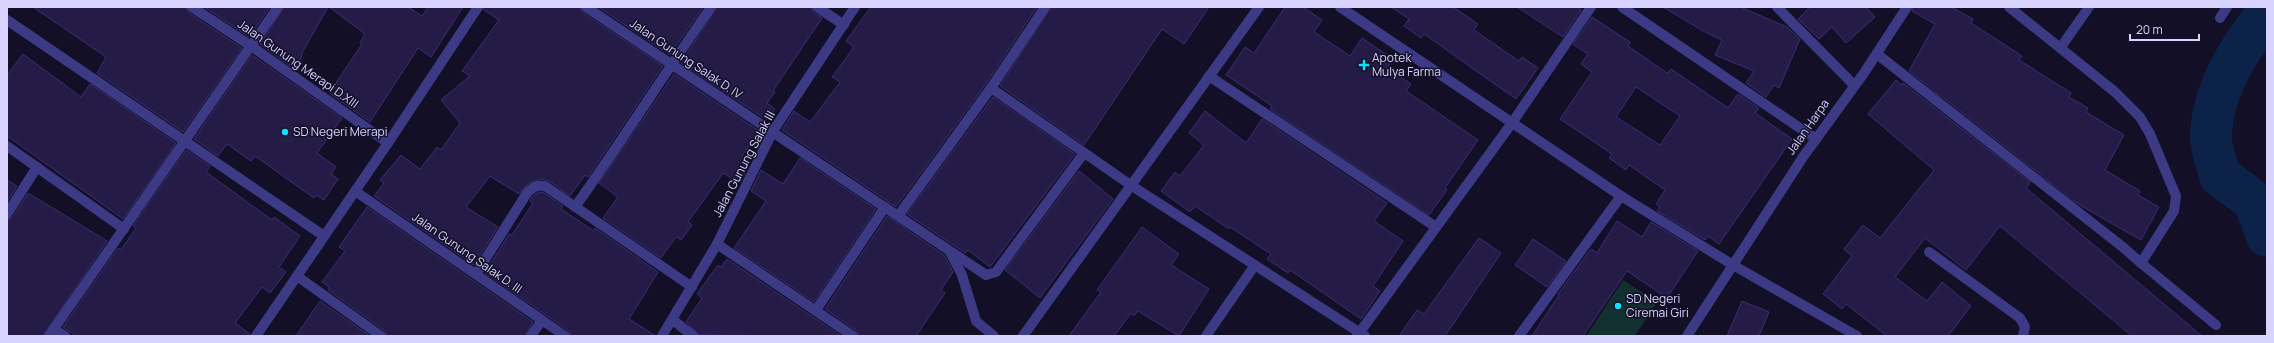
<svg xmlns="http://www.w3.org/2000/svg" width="2274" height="343" font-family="Manrope,sans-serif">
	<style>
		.green { fill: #12302f }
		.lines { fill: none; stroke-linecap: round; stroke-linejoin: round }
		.river { stroke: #0c2248; stroke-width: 42 }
		.building { fill: #241b47; stroke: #3b2d73; fill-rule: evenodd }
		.minor { stroke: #3d3a85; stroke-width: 10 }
		.tertiary { stroke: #3d3a85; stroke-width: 10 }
		.poi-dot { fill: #00e5ff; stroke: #130f26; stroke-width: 1.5 }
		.labels { text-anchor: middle; stroke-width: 3; stroke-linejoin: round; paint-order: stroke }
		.poi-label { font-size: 12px; fill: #d9d4ff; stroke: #130f26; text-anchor: start }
		.street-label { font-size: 12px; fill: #d9d4ff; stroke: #130f26 }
	</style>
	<rect width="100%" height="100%" fill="#130f26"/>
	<path class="green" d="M1623 280 1657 302 1635 336H1589L1587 335Z"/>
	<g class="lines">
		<path class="river" d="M2267 13C2239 49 2212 90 2211 137 2211 150 2217 164 2220 176L2254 201 2267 236"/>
	</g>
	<g class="building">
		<path d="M33 7H186L188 12 242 48 183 132 97 73 106 57Z"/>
		<path d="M204 7H270L249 37Z"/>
		<path d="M284 7H328L303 51 297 71 260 44Z"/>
		<path d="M329 7H408L422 16 428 7H463L431 57 418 48 370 122 329 93 362 44 360 43 365 34Z"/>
		<path d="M484 7H580L582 12 663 66 588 177 585 175 570 196 549 181 542 179 529 183 519 194 490 176 466 207 498 227 474 265 374 196 384 183 380 180 401 155 420 169 437 147 441 150 460 123 441 100 470 76 462 71 499 20 484 10Z"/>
		<path d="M598 7H703L670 55Z"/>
		<path d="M717 7H811L813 12 822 18 773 91 775 92 767 103 775 109 767 120 681 63Z"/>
		<path d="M871 7H1037L986 84 896 207 782 130 794 111 810 122 840 82 832 77 854 47 846 41Z"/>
		<path d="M1051 7H1209L1184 44 1162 29 1084 145 1000 86Z"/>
		<path d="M1285 7H1303L1322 20 1314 32 1350 56 1362 38 1393 59 1387 68 1411 84 1406 91 1478 140 1445 188 1447 190 1429 215 1270 109 1272 106 1226 75 1245 47 1254 53Z"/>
		<path d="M1391 7H1453L1478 24 1474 30 1519 61 1522 57 1538 68 1516 99 1424 34 1421 38 1404 26 1409 19Z"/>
		<path d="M1517 7H1577L1581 10 1563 37Z"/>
		<path d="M1663 7H1740L1787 27 1800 39 1779 88 1774 85 1766 97 1746 83 1754 71 1715 55 1722 40 1705 32Z"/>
		<path d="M1810 7H1866L1875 17 1846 43 1832 27 1819 39 1798 19Z"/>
		<path d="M1913 7H1951L1973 19 1971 23 2022 56 2019 60 2071 93 2069 97 2088 108 2086 112 2124 135 2105 170 2140 191 2138 195 2159 207 2141 240 2078 204 1909 71 1935 24 1912 11Z"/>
		<path d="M1592 17 1630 42 1628 46 1667 73 1671 69 1728 108 1738 94 1759 108 1755 113 1792 139 1719 244 1708 236 1705 240 1657 211 1660 207 1656 204 1665 190 1629 165 1626 170 1609 158 1612 154 1560 119 1592 72 1581 64 1588 54 1573 44ZM1636 87 1680 116 1660 145 1616 117Z"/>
		<path d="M23 54 81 97 90 84 176 143 123 219 7 136V75Z"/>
		<path d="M252 55 342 118 317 153 336 167 331 174 338 179 324 200 316 195 314 198 255 156 251 161 227 144 218 156 194 139Z"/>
		<path d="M674 74 759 131 742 156 750 162 740 183 723 173 688 222 692 225 681 240 676 237 661 258 603 218 618 197 599 183Z"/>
		<path d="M1896 80 1902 85 1903 83 2030 182 2026 188 2202 336H2132L2000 226 1966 270 1925 238 1895 277 1927 301 1942 282 1971 306 1948 336H1887L1846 304 1842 309 1823 294 1852 256 1844 249 1863 225 1880 238 1934 170 1868 114Z"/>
		<path d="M993 97 1075 154 990 267 968 250 965 253 907 214Z"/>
		<path d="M1205 111 1246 143 1262 119 1387 203 1374 221 1403 241 1373 286 1380 291 1361 319 1290 270 1288 273 1267 259 1271 254 1230 227 1229 229 1195 206 1190 212 1161 191 1175 172 1180 176 1204 145 1189 133Z"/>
		<path d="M186 150 210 166 206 172 272 220 274 217 300 236 279 267 286 272 270 293 262 287 235 323 250 334V336H76L63 327 118 248 121 250 136 228 133 226Z"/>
		<path d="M800 158 876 209 814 302 734 248 766 201 751 191 761 170 783 184Z"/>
		<path d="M1079 171 1113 199 1040 298 1005 270Z"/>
		<path d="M7 180 17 186 7 202Z"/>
		<path d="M543 192 563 206 561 209 594 231 595 228 658 272 629 319 656 336H571L569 331 485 273 509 234 512 235 533 203 530 201 532 197 537 193Z"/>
		<path d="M28 193 107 241 43 336H7V220L12 218Z"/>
		<path d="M367 207 533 322 525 336H387L385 331 328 290 329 287 322 282 345 251 339 247Z"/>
		<path d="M887 216 944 255 953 272 941 290 945 293 916 336H859L857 331 825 309Z"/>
		<path d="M1617 221 1642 237 1651 222 1698 251 1667 298 1627 271 1583 336H1532L1559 295 1558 294 1591 249 1597 253Z"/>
		<path d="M1142 227 1179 254 1171 265 1209 289 1179 336 1138 311 1134 316 1131 313 1114 336H1069L1101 292 1097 290Z"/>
		<path d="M1479 238 1501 253 1445 336H1399L1417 310 1424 314Z"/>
		<path d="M1533 239 1566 261 1547 287 1515 265Z"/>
		<path d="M727 259 841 336 699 335 686 322 702 298 697 294 718 265 721 267Z"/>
		<path d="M320 301 370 336H296Z"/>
		<path d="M1742 301 1769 312 1759 336H1727Z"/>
	</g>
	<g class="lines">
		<g class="minor">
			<path d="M192 7 251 46 388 143"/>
			<path d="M586 7 986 275 996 272 1084 153"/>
			<path d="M817 7 844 25"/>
			<path d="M1622 7 1816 139"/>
			<path d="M1777 7 1854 85"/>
			<path d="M2220 18 2227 7"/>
			<path d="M7 20 324 236"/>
			<path d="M2061 47 2089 7"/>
			<path d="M1877 54 2124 248 2141 263 2174 211 2176 196 2150 134 2140 117 2115 92 2009 7"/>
			<path d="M1209 76 1436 227"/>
			<path d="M991 88 1132 186 1365 336"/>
			<path d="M7 146 124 229"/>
			<path d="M355 191 565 336"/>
			<path d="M575 207C622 141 665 73 711 7"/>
			<path d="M7 214 37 167"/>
			<path d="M898 216 991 88 1045 7"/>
			<path d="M717 244 853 336"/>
			<path d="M950 252 962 275 976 321 994 336"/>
			<path d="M1929 252 2020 318 2025 327 2023 336"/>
			<path d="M2141 263 2216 325"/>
			<path d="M476 274 527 193C533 187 536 185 545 186L692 287"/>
			<path d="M297 276 381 336"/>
			<path d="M816 310 885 207"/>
			<path d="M673 320 693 336"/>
			<path d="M54 329 65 336"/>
			<path d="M49 336 278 7"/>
			<path d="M256 336 388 143 478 7"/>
			<path d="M531 336 542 320"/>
			<path d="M662 336 717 244 773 131 855 7"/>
			<path d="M1023 336 1259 7"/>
			<path d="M1206 336 1255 265"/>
			<path d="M1357 336 1512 123 1591 7"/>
			<path d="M1519 336 1621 196"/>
			<path d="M1857 336 1733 265 1803 157 1864 73 1907 7"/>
		</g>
		<path class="tertiary" d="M1340 7 1621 196 1733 265 1687 336"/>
	</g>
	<g class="poi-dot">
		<path d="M1362 59h4v4h4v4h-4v4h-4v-4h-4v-4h4z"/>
		<circle cx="285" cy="132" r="4"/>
		<circle cx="1618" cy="306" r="4"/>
	</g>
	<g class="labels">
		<g class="poi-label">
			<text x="1372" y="62">Apotek<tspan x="1372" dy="14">Mulya Farma</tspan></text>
			<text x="293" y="136">SD Negeri Merapi</text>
			<text x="1626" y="303">SD Negeri<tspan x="1626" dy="14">Ciremai Giri</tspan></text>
		</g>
		<g class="street-label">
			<text transform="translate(686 59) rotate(34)" y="4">Jalan Gunung Salak D. IV</text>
			<text transform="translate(298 64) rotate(35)" y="4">Jalan Gunung Merapi D.XIII</text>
			<text transform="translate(1808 127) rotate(-55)" y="4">Jalan Harpa</text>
			<text transform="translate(744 164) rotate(-62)" y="4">Jalan Gunung Salak III</text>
			<text transform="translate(467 253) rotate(35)" y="4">Jalan Gunung Salak D. III</text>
		</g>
	</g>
	<rect width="2274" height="343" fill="none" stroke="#d9d4ff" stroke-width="16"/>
	<path d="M2130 34v6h69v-6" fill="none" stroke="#d9d4ff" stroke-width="2"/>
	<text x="2136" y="34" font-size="12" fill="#d9d4ff" stroke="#130f26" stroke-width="3" paint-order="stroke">20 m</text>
</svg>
